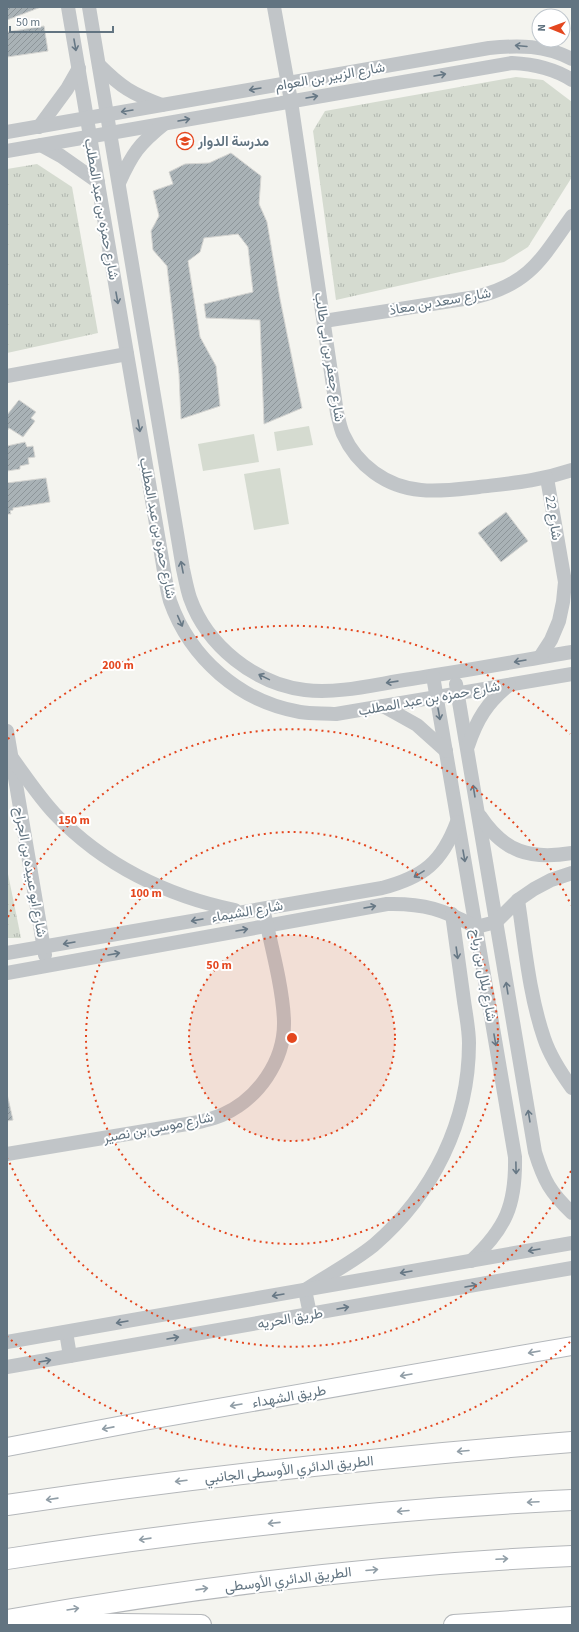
<svg xmlns="http://www.w3.org/2000/svg" width="579" height="1632" font-family="'Source Sans 3',Vazirmatn,sans-serif">
	<style>
		.grass { fill: url(#grass-tufts) }
		.garden { fill: #d5dbd0 }
		.building { fill: url(#building-hatch); stroke: #d5d5d2 }
		.lines { fill: none; stroke-linecap: round; stroke-linejoin: round }
		.major-casing { stroke: #b4b8bc; stroke-width: 20 }
		.highway-casing { stroke: #b4b7ba; stroke-width: 22 }
		.minor { stroke: #c1c5c8; stroke-width: 14 }
		.major { stroke: #fff; stroke-width: 18 }
		.highway { stroke: #fff; stroke-width: 20 }
		.oneway { stroke: #677885 }
		.oneway2 { stroke: #919ea7 }
		.ring { fill: none; stroke: #e4471f; stroke-width: 2; stroke-dasharray: 2 4 }
		.labels { text-anchor: middle; stroke-width: 4; stroke-linejoin: round; paint-order: stroke }
		.street-label { font-size: 14px; fill: #627481; stroke: #fff }
		.poi-label { font-size: 14px; font-weight: bold; fill: #627481; stroke: #fff; text-anchor: start }
		.centre { fill: #e4471f; stroke: #fff; stroke-width: 2 }
		.ring-label { font-size: 12px; text-anchor: middle; font-weight: bold; fill: #e4471f; stroke: #fff; stroke-width: 4; stroke-linejoin: round; paint-order: stroke }
	</style>
	<defs>
		<pattern id="grass-tufts" width="24" height="20" patternUnits="userSpaceOnUse"><rect width="24" height="20" fill="#d5dbd0"/><path d="M3 7l-1-3M5 7V3M7 7l1-3M15 17l-1-3M17 17v-4M19 17l1-3" fill="none" stroke="#b0b6ae"/></pattern>
		<pattern id="building-hatch" width="6" height="6" patternUnits="userSpaceOnUse"><rect width="6" height="6" fill="#a9b2b6"/><path d="M-1 1l2-2M0 6l6-6M5 7l2-2" fill="none" stroke="#8d9599"/></pattern>
	</defs>
	<rect width="100%" height="100%" fill="#f4f4ef"/>
	<g class="grass">
		<path d="M516 77 543 80 572 102V177L528 247 504 262 336 300 313 131 325 111Z"/>
		<path d="M37 164 72 187 98 333 7 353V169Z"/>
		<path d="M7 869 21 938H7Z"/>
	</g>
	<g class="garden">
		<path d="M309 426 313 445 277 451 274 432Z"/>
		<path d="M254 434 259 462 203 471 198 444Z"/>
		<path d="M280 468 289 524 254 530 244 474Z"/>
	</g>
	<g class="building">
		<path d="M7 7H41L7 20Z"/>
		<path d="M44 26 48 51 7 57V32Z"/>
		<path d="M231 153 261 176 259 204 267 222 280 299 302 408 264 424 260 320 206 318 204 304 253 292 248 247 238 234 204 238 200 252 188 261 200 337 216 366 220 406 181 419 179 374 167 266 153 250 151 231 159 216 153 191 173 184 169 172 185 164 209 163Z"/>
		<path d="M19 400 36 412 31 418 35 421 23 437 9 428 7 431V415Z"/>
		<path d="M25 442 27 447 33 446 35 457 28 458 29 464 20 466V469L7 471V446Z"/>
		<path d="M46 478 50 502 13 508V510L10 511 11 514H7V483Z"/>
		<path d="M506 512 528 541 501 562 478 533Z"/>
		<path d="M7 1094 13 1120 7 1121Z"/>
	</g>
	<g class="lines">
		<g class="major-casing">
			<path id="major" d="M7 1447 144 1421 572 1346"/>
		</g>
		<g class="highway-casing">
			<g id="highway">
				<path d="M7 1505C194 1477 383 1457 572 1442"/>
				<path d="M7 1559C194 1530 383 1509 572 1500"/>
				<path d="M7 1620C194 1587 382 1564 572 1556"/>
				<path d="M41 1623 201 1625"/>
				<path d="M454 1625 572 1617"/>
			</g>
		</g>
		<g class="minor">
			<path d="M68 7 163 565C165 577 167 590 170 601 190 658 240 702 300 712 312 714 324 713 336 714L572 674"/>
			<path d="M89 7 183 569C185 578 187 589 190 598 207 646 255 684 305 690 340 694 376 684 411 679 465 671 518 661 572 652"/>
			<path d="M274 7 291 101 337 413C339 420 340 427 343 434 357 465 386 487 421 490 440 492 460 489 479 487 513 483 539 481 572 470"/>
			<path d="M99 65C121 87 132 94 162 105"/>
			<path d="M39 127 67 89 79 68"/>
			<path d="M7 132 489 48C519 45 545 45 572 59"/>
			<path d="M41 145 61 156 98 182"/>
			<path d="M7 151 512 63C534 64 553 68 572 80"/>
			<path d="M119 183C132 154 139 144 164 124"/>
			<path d="M324 321 476 297C530 284 542 258 572 216"/>
			<path d="M7 376 127 354"/>
			<path d="M540 657 551 640 559 621 563 602 565 582 547 478"/>
			<path d="M433 676 515 1157C516 1205 506 1228 471 1261"/>
			<path d="M456 684 535 1152C544 1181 550 1192 572 1213"/>
			<path d="M383 706 417 725 446 751"/>
			<path d="M7 731 45 955"/>
			<path d="M468 746C477 719 487 703 509 685"/>
			<path d="M7 759 12 758C26 777 39 797 55 814 103 865 167 896 235 910"/>
			<path d="M480 816C504 852 530 860 572 853"/>
			<path d="M518 900C525 946 529 994 544 1038 550 1056 561 1073 572 1088"/>
			<path d="M7 953 382 888C424 877 442 862 457 822"/>
			<path d="M7 973 387 904C424 903 444 910 476 927L496 922 518 900 534 889 551 880 572 873"/>
			<path d="M7 1154 199 1122C206 1120 215 1118 222 1115 258 1099 285 1061 284 1021 283 990 272 948 265 917"/>
			<path d="M310 1314 305 1290C328 1275 353 1262 374 1245 433 1194 469 1122 469 1043 469 1030 466 1015 464 1001 460 972 456 943 452 914"/>
			<path d="M66 1332 70 1356"/>
			<path d="M7 1342 572 1243"/>
			<path d="M7 1367 572 1268"/>
		</g>
		<use href="#major" class="major"/>
		<use href="#highway" class="highway"/>
	</g>
	<defs><path id="oneway-shaft" d="M-6 0H5M1.5-3L5.5 0L1.5 3" fill="none" stroke-width="1.6" stroke-linecap="round" stroke-linejoin="round"/></defs>
	<g class="oneway">
		<use href="#oneway-shaft" transform="translate(75 45) rotate(80)"/>
		<use href="#oneway-shaft" transform="translate(521 46) rotate(-175)"/>
		<use href="#oneway-shaft" transform="translate(440 75) rotate(-10)"/>
		<use href="#oneway-shaft" transform="translate(255 89) rotate(170)"/>
		<use href="#oneway-shaft" transform="translate(312 97) rotate(-10)"/>
		<use href="#oneway-shaft" transform="translate(127 111) rotate(171)"/>
		<use href="#oneway-shaft" transform="translate(184 120) rotate(-10)"/>
		<use href="#oneway-shaft" transform="translate(117 298) rotate(80)"/>
		<use href="#oneway-shaft" transform="translate(139 426) rotate(80)"/>
		<use href="#oneway-shaft" transform="translate(182 567) rotate(-101)"/>
		<use href="#oneway-shaft" transform="translate(180 621) rotate(66)"/>
		<use href="#oneway-shaft" transform="translate(520 661) rotate(170)"/>
		<use href="#oneway-shaft" transform="translate(264 677) rotate(-154)"/>
		<use href="#oneway-shaft" transform="translate(392 682) rotate(172)"/>
		<use href="#oneway-shaft" transform="translate(439 714) rotate(80)"/>
		<use href="#oneway-shaft" transform="translate(474 791) rotate(-99)"/>
		<use href="#oneway-shaft" transform="translate(464 856) rotate(80)"/>
		<use href="#oneway-shaft" transform="translate(419 874) rotate(148)"/>
		<use href="#oneway-shaft" transform="translate(370 907) rotate(-10)"/>
		<use href="#oneway-shaft" transform="translate(197 920) rotate(170)"/>
		<use href="#oneway-shaft" transform="translate(242 930) rotate(-10)"/>
		<use href="#oneway-shaft" transform="translate(69 943) rotate(170)"/>
		<use href="#oneway-shaft" transform="translate(457 953) rotate(82)"/>
		<use href="#oneway-shaft" transform="translate(114 954) rotate(-10)"/>
		<use href="#oneway-shaft" transform="translate(507 988) rotate(-99)"/>
		<use href="#oneway-shaft" transform="translate(495 1040) rotate(80)"/>
		<use href="#oneway-shaft" transform="translate(529 1116) rotate(-99)"/>
		<use href="#oneway-shaft" transform="translate(516 1168) rotate(89)"/>
		<use href="#oneway-shaft" transform="translate(534 1250) rotate(170)"/>
		<use href="#oneway-shaft" transform="translate(406 1272) rotate(170)"/>
		<use href="#oneway-shaft" transform="translate(471 1286) rotate(-10)"/>
		<use href="#oneway-shaft" transform="translate(278 1295) rotate(170)"/>
		<use href="#oneway-shaft" transform="translate(343 1308) rotate(-10)"/>
		<use href="#oneway-shaft" transform="translate(122 1322) rotate(170)"/>
		<use href="#oneway-shaft" transform="translate(173 1338) rotate(-10)"/>
		<use href="#oneway-shaft" transform="translate(45 1361) rotate(-10)"/>
	</g>
	<g class="oneway2">
		<use href="#oneway-shaft" transform="translate(534 1352) rotate(170)"/>
		<use href="#oneway-shaft" transform="translate(406 1375) rotate(170)"/>
		<use href="#oneway-shaft" transform="translate(236 1405) rotate(170)"/>
		<use href="#oneway-shaft" transform="translate(108 1428) rotate(169)"/>
		<use href="#oneway-shaft" transform="translate(463 1451) rotate(175)"/>
		<use href="#oneway-shaft" transform="translate(181 1481) rotate(173)"/>
		<use href="#oneway-shaft" transform="translate(52 1499) rotate(172)"/>
		<use href="#oneway-shaft" transform="translate(533 1502) rotate(177)"/>
		<use href="#oneway-shaft" transform="translate(403 1511) rotate(175)"/>
		<use href="#oneway-shaft" transform="translate(274 1523) rotate(174)"/>
		<use href="#oneway-shaft" transform="translate(145 1539) rotate(172)"/>
		<use href="#oneway-shaft" transform="translate(502 1559) rotate(-3)"/>
		<use href="#oneway-shaft" transform="translate(372 1570) rotate(-5)"/>
		<use href="#oneway-shaft" transform="translate(202 1589) rotate(-8)"/>
		<use href="#oneway-shaft" transform="translate(73 1609) rotate(-9)"/>
	</g>
	<circle cx="292" cy="1038" r="103" fill="#e4471f" fill-opacity=".12"/>
	<g class="ring">
		<circle cx="292" cy="1038" r="103"/>
		<circle cx="292" cy="1038" r="206"/>
		<path d="M571 1171A309 309 0 0 1 8 1159M8 917A309 309 0 0 1 571 905"/>
		<path d="M570 1342A412 412 0 0 1 8 1337M8 739A412 412 0 0 1 570 734"/>
	</g>
	<defs>
		<g id="school-ring" transform="scale(0.9)"><circle r="9.5" fill="#fff" stroke="#e4471f" stroke-width="1.5"/><path d="M0-5L7-2L0 1L-7-2ZM-4 1L0 2.5L4 1V4Q0 6-4 4Z" fill="#e4471f"/></g>
	</defs>
	<g fill-rule="evenodd">
		<use href="#school-ring" x="185" y="141"/>
	</g>
	<g class="labels">
		<g class="street-label">
			<text transform="translate(330 76) rotate(-10)" y="5">شارع الزبير بن العوام</text>
			<text transform="translate(102 209) rotate(80)" y="5">شارع حمزه بن عبد المطلب</text>
			<text transform="translate(440 301) rotate(-10)" y="5">شارع سعد بن معاذ</text>
			<text transform="translate(330 357) rotate(81)" y="5">شارع جعفر بن ابى طالب</text>
			<text transform="translate(554 518) rotate(81)" y="5">شارع 22</text>
			<text transform="translate(158 528) rotate(79)" y="5">شارع حمزه بن عبد المطلب</text>
			<text transform="translate(429 698) rotate(-10)" y="5">شارع حمزه بن عبد المطلب</text>
			<text transform="translate(31 872) rotate(80)" y="5">شارع ابو عبيده بن الجراح</text>
			<text transform="translate(247 911) rotate(-10)" y="5">شارع الشيماء</text>
			<text transform="translate(484 975) rotate(80)" y="5">شارع بلال بن رباح</text>
			<text transform="translate(158 1127) rotate(-11)" y="5">شارع موسى بن نصير</text>
			<text transform="translate(290 1318) rotate(-10)" y="5">طريق الحريه</text>
			<text transform="translate(289 1396) rotate(-10)" y="5">طريق الشهداء</text>
			<text transform="translate(289 1469) rotate(-6)" y="5">الطريق الدائري الأوسطى الجانبي</text>
			<text transform="translate(288 1579) rotate(-7)" y="5">الطريق الدائري الأوسطى</text>
		</g>
		<g class="poi-label">
			<text x="198" y="146">مدرسة الدوار</text>
		</g>
	</g>
	<circle cx="292" cy="1038" r="6" class="centre"/>
	<g class="ring-label">
		<text x="118" y="669">200 m</text>
		<text x="74" y="824">150 m</text>
		<text x="146" y="897">100 m</text>
		<text x="219" y="969">50 m</text>
	</g>
	<rect width="579" height="1632" fill="none" stroke="#627481" stroke-width="16"/>
	<g transform="translate(551 28) rotate(271)"><circle r="19" fill="#ffffff" stroke="#c0c7cd"/>
	<path d="M0-3L7 15L0 10L-7 15Z" fill="#e4471f"/>
	<text y="-6" font-size="11" font-weight="bold" text-anchor="middle" fill="#627481">N</text>
	</g>
	<path d="M10 26v6h103v-6" fill="none" stroke="#627481" stroke-width="2"/>
	<text x="16" y="26" font-size="12" fill="#627481" stroke="#ffffff" stroke-width="3" paint-order="stroke">50 m</text>
</svg>
